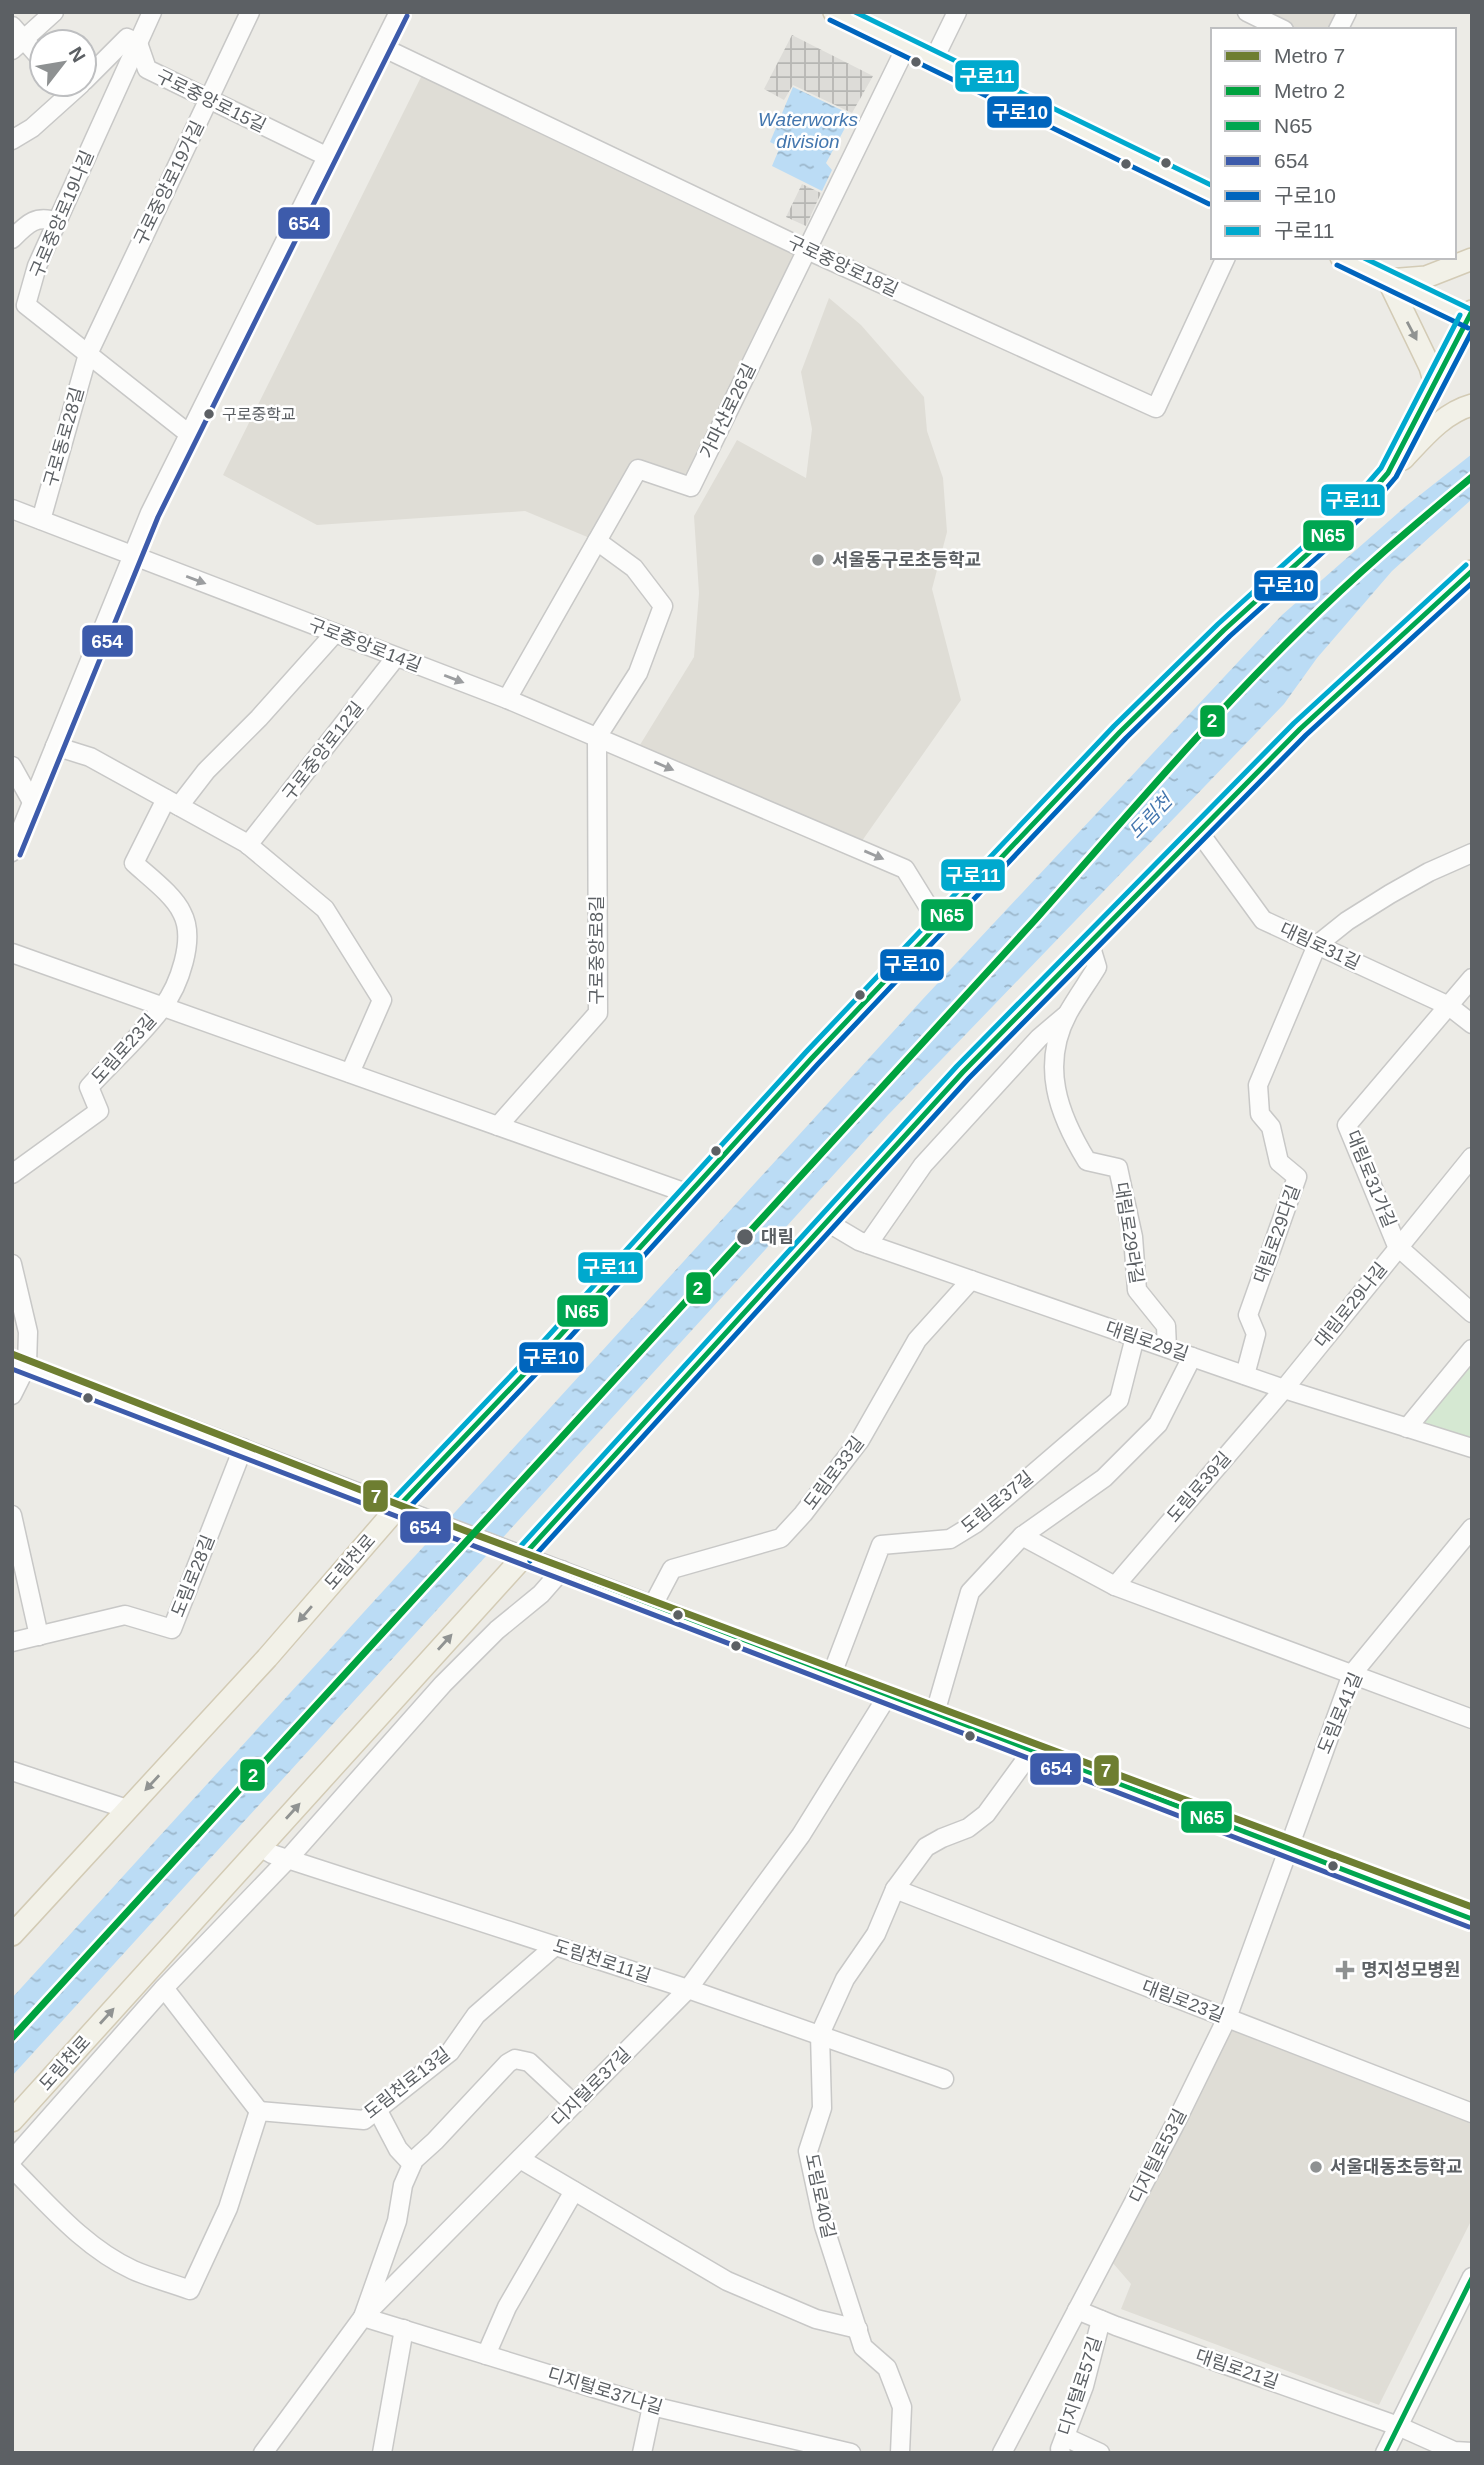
<svg xmlns="http://www.w3.org/2000/svg" width="1484" height="2465" font-family="Helvetica,'Noto Sans KR',sans-serif">
	<style>
		.industrial { fill: url(#industrial-grid) }
		.education { fill: #dfddd6 }
		.park { fill: #d5e8d2 }
		.water { fill: url(#water-ripples) }
		.lines { fill: none; stroke-linecap: round; stroke-linejoin: round }
		.minor-casing { stroke: #c8c8c7; stroke-width: 21 }
		.major-casing { stroke: #d3cbb5; stroke-width: 24 }
		.minor { stroke: #fcfcfb; stroke-width: 18 }
		.major { stroke: #f2f1e8; stroke-width: 21 }
		.bus-1-casing { stroke: #fff; stroke-width: 10 }
		.bus-2-casing { stroke: #fff; stroke-width: 10 }
		.bus-3-casing { stroke: #fff; stroke-width: 10 }
		.bus-4-casing { stroke: #fff; stroke-width: 10 }
		.bus-1 { stroke: #00a651; stroke-width: 5 }
		.bus-2 { stroke: #3d5bab; stroke-width: 5 }
		.bus-3 { stroke: #0065bd; stroke-width: 5 }
		.bus-4 { stroke: #00a9ce; stroke-width: 5 }
		.metro-1-casing { stroke: #fff; stroke-width: 12 }
		.metro-2-casing { stroke: #fff; stroke-width: 12 }
		.metro-1 { stroke: #6e7e31; stroke-width: 7 }
		.metro-2 { stroke: #00a23f; stroke-width: 7 }
		.oneway { fill: #909392 }
		.oneway2 { fill: #9c9ea0 }
		.bus-dot { fill: #5c6064; stroke: #fff; stroke-width: 2.5 }
		.poi-dot { fill: #8e9192; stroke: #fff; stroke-width: 2.5 }
		.labels { text-anchor: middle; stroke-width: 5; stroke-linejoin: round; paint-order: stroke }
		.bus-label { font-size: 16px; fill: #5c6064; stroke: #fff; text-anchor: start }
		.street-label { font-size: 18px; fill: #5c6064; stroke: #fff }
		.poi-label { font-size: 18px; font-weight: bold; fill: #5c6064; stroke: #fff; text-anchor: start }
		.stop-label { font-size: 18px; font-weight: bold; fill: #5c6064; stroke: #fff; text-anchor: start }
		.water-label { font-size: 19px; font-style: italic; fill: #4376ae; stroke: #fff }
		.line-badge { stroke: #fff; stroke-width: 2.5 }
		.badge-label { font-size: 19px; text-anchor: middle; font-weight: bold; fill: #fff }
	</style>
	<defs>
		<pattern id="industrial-grid" width="8" height="8" patternUnits="userSpaceOnUse" patternTransform="scale(1.75)"><rect width="8" height="8" fill="#dddcd8"/><path d="M0 4h8M4 0v8" fill="none" stroke="#b6b6b3"/></pattern>
		<pattern id="water-ripples" width="26" height="14" patternUnits="userSpaceOnUse" patternTransform="scale(1.75)"><rect width="26" height="14" fill="#bbdcf5"/><path d="M2 4q2-2 4 0t4 0M15 11q2-2 4 0t4 0" fill="none" stroke="#9bb6ca"/></pattern>
	</defs>
	<rect width="100%" height="100%" fill="#ecebe6"/>
	<g class="industrial">
		<path d="M792 35 873 76 852 113 793 85 784 100 764 89Z"/>
		<path d="M802 184 821 193 806 226 786 217Z"/>
	</g>
	<g class="education">
		<path d="M1247 12H1347L1338 30H1284Z"/>
		<path d="M426 67 807 250 691 487 638 470 597 541 525 511 317 525 223 475Z"/>
		<path d="M829 298 861 325 924 397 927 431 943 478 947 532 932 589 961 700 857 848 635 753 694 657 699 593 694 516 737 440 806 478 812 429 801 372Z"/>
		<path d="M1233 2024 1472 2115V2219L1379 2405 1121 2309 1131 2284 1112 2262Z"/>
	</g>
	<path class="park" d="M1472 1361V1439L1419 1424Z"/>
	<g class="water">
		<path d="M793 87 852 115 826 163 832 170 822 191 772 166 780 147 770 142Z"/>
		<path d="M1472 454V499L1392 571 1317 658 1284 704 888 1115 12 2076V1998L922 1000 1282 615 1406 506Z"/>
	</g>
	<g class="lines">
		<g class="minor-casing">
			<g id="minor">
				<path d="M152 12 37 266 26 305 189 434"/>
				<path d="M1247 12 1284 30"/>
				<path d="M12 26 42 60"/>
				<path d="M1338 30 1347 12"/>
				<path d="M382 47 807 250 1156 408 1226 257"/>
				<path d="M12 50 54 12"/>
				<path d="M933 61 957 12"/>
				<path d="M84 81 127 38 138 43 147 69 328 157"/>
				<path d="M12 140 32 128 81 84"/>
				<path d="M12 239C27 224 36 214 57 222"/>
				<path d="M12 509 507 699 905 869 939 924"/>
				<path d="M41 520 88 354 250 12"/>
				<path d="M507 699 638 469 691 487 906 47"/>
				<path d="M55 746 90 757 246 843 325 909 382 1000 350 1073"/>
				<path d="M12 766 32 802"/>
				<path d="M179 806 206 771 259 718 335 633"/>
				<path d="M1199 832 1263 920 1449 1006 1472 1024"/>
				<path d="M248 845 396 657"/>
				<path d="M12 852 150 513 399 12"/>
				<path d="M1090 944 1097 967C1088 982 1077 997 1068 1013 1040 1065 1058 1114 1087 1161L1118 1168 1133 1237 1137 1290 1166 1326 1167 1348"/>
				<path d="M12 953 689 1194"/>
				<path d="M1472 978 1347 1125 1397 1246 1472 1313"/>
				<path d="M498 1126 598 1013 597 737 638 673 663 606 634 568 597 541"/>
				<path d="M12 1174 99 1111 89 1087C113 1061 141 1036 162 1008 179 986 196 939 182 913 174 895 148 876 134 863L166 799"/>
				<path d="M827 1222 859 1241 1284 1389 1472 1448"/>
				<path d="M868 1244 923 1165 1039 1038 1065 1016"/>
				<path d="M12 1264 28 1332 27 1365 12 1395"/>
				<path d="M12 1360 1472 1919"/>
				<path d="M1245 1375 1256 1334 1248 1315 1297 1177 1279 1162 1271 1127 1260 1114 1258 1085 1317 945 1347 921 1390 894 1429 872 1472 853"/>
				<path d="M1407 1428 1472 1349"/>
				<path d="M12 1515 39 1636"/>
				<path d="M1022 1536 1104 1478 1158 1424 1192 1357"/>
				<path d="M1115 1586 1284 1389 1472 1157"/>
				<path d="M653 1605 672 1569 781 1538 803 1514 860 1440 917 1340 971 1280"/>
				<path d="M12 1642 125 1615 172 1629 243 1448"/>
				<path d="M832 1674 881 1545 950 1539 976 1523 1119 1400 1135 1337"/>
				<path d="M935 1713 970 1592 1022 1536 1115 1586 1472 1719"/>
				<path d="M12 1771 127 1809"/>
				<path d="M260 1847 272 1854 688 1989 944 2079"/>
				<path d="M895 1889 1472 2113"/>
				<path d="M164 1988 259 2111"/>
				<path d="M574 2104 529 2062 515 2059 508 2063 435 2141 414 2160 403 2185 397 2221 363 2317 652 2406 851 2453"/>
				<path d="M377 2109 398 2149 412 2164"/>
				<path d="M520 2159 727 2281 816 2319 858 2329"/>
				<path d="M12 2160 164 1988 288 1859 443 1684 497 1630 541 1594 562 1570"/>
				<path d="M12 2168C49 2205 85 2248 133 2270 151 2278 171 2283 190 2290L228 2208 259 2111 364 2120 450 2052 476 2015 555 1946"/>
				<path d="M1077 2310 1116 2326 1398 2426 1454 2451 1472 2452"/>
				<path d="M486 2355 507 2307 574 2191"/>
				<path d="M1065 2437 1100 2453"/>
				<path d="M263 2453 363 2317 688 1989 801 1835 888 1695"/>
				<path d="M382 2453 404 2329"/>
				<path d="M642 2453 652 2406"/>
				<path d="M900 2453 902 2407 887 2368 863 2347 824 2226 808 2151 822 2108 820 2034 845 1979 876 1934 895 1889 926 1847 942 1838 968 1828 986 1814 1032 1751"/>
				<path d="M1002 2453 1175 2124 1227 2018 1352 1674 1472 1528"/>
				<path d="M1061 2453 1060 2449 1084 2386 1101 2320"/>
				<path d="M1385 2453 1472 2277"/>
			</g>
		</g>
		<g class="major-casing">
			<g id="major">
				<path d="M834 12 1213 196"/>
				<path d="M1341 257 1472 320"/>
				<path d="M1435 384 1430 367 1388 280 1426 277 1472 259"/>
				<path d="M1403 459C1423 438 1443 413 1472 405"/>
				<path d="M12 1935 267 1658 398 1507 546 1351 812 1058 957 905 1120 732 1224 630 1354 512 1388 473 1472 311"/>
				<path d="M12 2121 963 1072 1300 729 1472 571"/>
			</g>
		</g>
		<use href="#minor" class="minor"/>
		<use href="#major" class="major"/>
		<g class="bus-1-casing">
			<g id="bus-1">
				<path d="M398 1507 546 1351 812 1058 1120 732 1224 630 1354 512 1388 473 1472 311"/>
				<path d="M411 1512 1472 1919"/>
				<path d="M524 1555 963 1072 1300 729 1472 571"/>
				<path d="M1385 2453 1472 2278"/>
			</g>
		</g>
		<g class="bus-2-casing">
			<g id="bus-2">
				<path d="M20 855 158 517 407 16"/>
				<path d="M12 1369 1469 1927"/>
			</g>
		</g>
		<g class="bus-3-casing">
			<g id="bus-3">
				<path d="M830 20 1209 204"/>
				<path d="M1337 265 1468 328"/>
				<path d="M404 1513 552 1357 818 1064 1126 738 1230 636 1361 518 1396 477 1472 331"/>
				<path d="M530 1561 969 1078 1306 735 1472 583"/>
			</g>
		</g>
		<g class="bus-4-casing">
			<g id="bus-4">
				<path d="M855 12 1213 186"/>
				<path d="M1362 257 1472 310"/>
				<path d="M392 1501 540 1345 806 1052 1114 726 1218 624 1348 506 1381 468 1460 315"/>
				<path d="M518 1549 957 1066 1294 723 1466 565"/>
			</g>
		</g>
		<use href="#bus-1" class="bus-1"/>
		<use href="#bus-2" class="bus-2"/>
		<use href="#bus-3" class="bus-3"/>
		<use href="#bus-4" class="bus-4"/>
		<g class="metro-1-casing">
			<path id="metro-1" d="M12 1354 466 1531 1472 1907"/>
		</g>
		<g class="metro-2-casing">
			<path id="metro-2" d="M12 2038 1035 920C1122 822 1207 721 1301 629 1355 575 1413 526 1472 477"/>
		</g>
		<use href="#metro-1" class="metro-1"/>
		<use href="#metro-2" class="metro-2"/>
	</g>
	<defs><path id="oneway-solid" d="M-6-.8H1V-3.2L6.5 0L1 3.2V.8H-6Z" transform="scale(1.75)"/></defs>
	<g class="oneway">
		<use href="#oneway-solid" transform="translate(1412 331) rotate(62)"/>
		<use href="#oneway-solid" transform="translate(305 1614) rotate(131)"/>
		<use href="#oneway-solid" transform="translate(445 1642) rotate(-48)"/>
		<use href="#oneway-solid" transform="translate(152 1783) rotate(133)"/>
		<use href="#oneway-solid" transform="translate(293 1811) rotate(-48)"/>
		<use href="#oneway-solid" transform="translate(107 2016) rotate(-48)"/>
	</g>
	<g class="oneway2">
		<use href="#oneway-solid" transform="translate(196 580) rotate(21)"/>
		<use href="#oneway-solid" transform="translate(454 679) rotate(21)"/>
		<use href="#oneway-solid" transform="translate(664 766) rotate(23)"/>
		<use href="#oneway-solid" transform="translate(874 855) rotate(23)"/>
	</g>
	<g class="bus-dot">
		<circle cx="916" cy="62" r="6"/>
		<circle cx="1166" cy="163" r="6"/>
		<circle cx="1126" cy="164" r="6"/>
		<circle cx="209" cy="414" r="6"/>
		<circle cx="860" cy="995" r="6"/>
		<circle cx="716" cy="1151" r="6"/>
		<circle cx="745" cy="1237" r="9"/>
		<circle cx="88" cy="1398" r="6"/>
		<circle cx="678" cy="1615" r="6"/>
		<circle cx="736" cy="1646" r="6"/>
		<circle cx="970" cy="1736" r="6"/>
		<circle cx="1333" cy="1866" r="6"/>
	</g>
	<g class="poi-dot">
		<circle cx="818" cy="560" r="7"/>
		<path d="M1341.5 1959.5h7v7h7v7h-7v7h-7v-7h-7v-7h7z"/>
		<circle cx="1316" cy="2167" r="7"/>
	</g>
	<g class="labels">
		<g class="bus-label">
			<text x="222" y="420">구로중학교</text>
		</g>
		<g class="street-label">
			<text transform="translate(211 101) rotate(26)" y="6">구로중앙로15길</text>
			<text transform="translate(169 183) rotate(-64)" y="6">구로중앙로19가길</text>
			<text transform="translate(62 214) rotate(-67)" y="6">구로중앙로19나길</text>
			<text transform="translate(843 266) rotate(25)" y="6">구로중앙로18길</text>
			<text transform="translate(728 411) rotate(-64)" y="6">가마산로26길</text>
			<text transform="translate(64 437) rotate(-74)" y="6">구로동로28길</text>
			<text transform="translate(365 645) rotate(21)" y="6">구로중앙로14길</text>
			<text transform="translate(323 751) rotate(-52)" y="6">구로중앙로12길</text>
			<text transform="translate(1320 946) rotate(25)" y="6">대림로31길</text>
			<text transform="translate(597 950) rotate(-90)" y="6">구로중앙로8길</text>
			<text transform="translate(124 1049) rotate(-48)" y="6">도림로23길</text>
			<text transform="translate(1371 1179) rotate(68)" y="6">대림로31가길</text>
			<text transform="translate(1129 1233) rotate(81)" y="6">대림로29라길</text>
			<text transform="translate(1277 1234) rotate(-70)" y="6">대림로29다길</text>
			<text transform="translate(1351 1305) rotate(-51)" y="6">대림로29나길</text>
			<text transform="translate(1147 1341) rotate(19)" y="6">대림로29길</text>
			<text transform="translate(834 1473) rotate(-53)" y="6">도림로33길</text>
			<text transform="translate(1199 1487) rotate(-49)" y="6">도림로39길</text>
			<text transform="translate(997 1502) rotate(-39)" y="6">도림로37길</text>
			<text transform="translate(350 1562) rotate(-49)" y="6">도림천로</text>
			<text transform="translate(193 1576) rotate(-68)" y="6">도림로28길</text>
			<text transform="translate(1340 1713) rotate(-67)" y="6">도림로41길</text>
			<text transform="translate(602 1961) rotate(18)" y="6">도림천로11길</text>
			<text transform="translate(1183 2001) rotate(21)" y="6">대림로23길</text>
			<text transform="translate(65 2063) rotate(-48)" y="6">도림천로</text>
			<text transform="translate(407 2083) rotate(-38)" y="6">도림천로13길</text>
			<text transform="translate(591 2087) rotate(-45)" y="6">디지털로37길</text>
			<text transform="translate(1158 2156) rotate(-63)" y="6">디지털로53길</text>
			<text transform="translate(820 2196) rotate(78)" y="6">도림로40길</text>
			<text transform="translate(1237 2369) rotate(19)" y="6">대림로21길</text>
			<text transform="translate(1080 2386) rotate(-72)" y="6">디지털로57길</text>
			<text transform="translate(605 2391) rotate(17)" y="6">디지털로37나길</text>
		</g>
		<g class="poi-label">
			<text x="832" y="566">서울동구로초등학교</text>
			<text x="1361" y="1976">명지성모병원</text>
			<text x="1330" y="2173">서울대동초등학교</text>
		</g>
		<g class="stop-label">
			<text x="761" y="1243">대림</text>
		</g>
		<g class="water-label">
			<text x="808" y="126">Waterworks<tspan x="808" dy="22">division</tspan></text>
			<text transform="translate(1150 816) rotate(-46)" y="7">도림천</text>
		</g>
	</g>
	<g class="line-badge">
		<rect x="954" y="59" width="66" height="34" rx="7" fill="#00a9ce"/>
		<rect x="986" y="95" width="67" height="34" rx="7" fill="#0065bd"/>
		<rect x="277" y="206" width="54" height="34" rx="7" fill="#3d5bab"/>
		<rect x="1320" y="483" width="66" height="34" rx="7" fill="#00a9ce"/>
		<rect x="1302" y="519" width="53" height="33" rx="7" fill="#00a651"/>
		<rect x="1253" y="569" width="66" height="33" rx="7" fill="#0065bd"/>
		<rect x="81" y="624" width="53" height="34" rx="7" fill="#3d5bab"/>
		<rect x="1199" y="704" width="27" height="34" rx="7" fill="#00a23f"/>
		<rect x="940" y="858" width="66" height="34" rx="7" fill="#00a9ce"/>
		<rect x="920" y="898" width="54" height="34" rx="7" fill="#00a651"/>
		<rect x="879" y="948" width="66" height="34" rx="7" fill="#0065bd"/>
		<rect x="577" y="1251" width="67" height="33" rx="7" fill="#00a9ce"/>
		<rect x="685" y="1271" width="27" height="34" rx="7" fill="#00a23f"/>
		<rect x="556" y="1294" width="53" height="34" rx="7" fill="#00a651"/>
		<rect x="518" y="1341" width="67" height="33" rx="7" fill="#0065bd"/>
		<rect x="362" y="1479" width="27" height="34" rx="7" fill="#6e7e31"/>
		<rect x="399" y="1510" width="53" height="34" rx="7" fill="#3d5bab"/>
		<rect x="1029" y="1752" width="53" height="34" rx="7" fill="#3d5bab"/>
		<rect x="1093" y="1754" width="27" height="33" rx="7" fill="#6e7e31"/>
		<rect x="239" y="1758" width="27" height="34" rx="7" fill="#00a23f"/>
		<rect x="1180" y="1800" width="53" height="34" rx="7" fill="#00a651"/>
	</g>
	<g class="badge-label">
		<text x="987" y="83">구로11</text>
		<text x="1020" y="119">구로10</text>
		<text x="304" y="230">654</text>
		<text x="1353" y="507">구로11</text>
		<text x="1328" y="542">N65</text>
		<text x="1286" y="592">구로10</text>
		<text x="107" y="648">654</text>
		<text x="1212" y="727">2</text>
		<text x="973" y="882">구로11</text>
		<text x="947" y="922">N65</text>
		<text x="912" y="971">구로10</text>
		<text x="610" y="1274">구로11</text>
		<text x="698" y="1295">2</text>
		<text x="582" y="1318">N65</text>
		<text x="551" y="1364">구로10</text>
		<text x="376" y="1503">7</text>
		<text x="425" y="1534">654</text>
		<text x="1056" y="1775">654</text>
		<text x="1106" y="1777">7</text>
		<text x="253" y="1782">2</text>
		<text x="1207" y="1824">N65</text>
	</g>
	<rect width="1484" height="2465" fill="none" stroke="#5c6064" stroke-width="28"/>
	<rect x="1211" y="28" width="245" height="231" fill="#ffffff" stroke="#bebfc1" stroke-width="2"/>
	<rect x="1225" y="51" width="35" height="10" fill="#6e7e31" stroke="#bebfc1" stroke-width="2"/>
	<text x="1274" y="63" font-size="21" fill="#5c6064">Metro 7</text>
	<rect x="1225" y="86" width="35" height="10" fill="#00a23f" stroke="#bebfc1" stroke-width="2"/>
	<text x="1274" y="98" font-size="21" fill="#5c6064">Metro 2</text>
	<rect x="1225" y="121" width="35" height="10" fill="#00a651" stroke="#bebfc1" stroke-width="2"/>
	<text x="1274" y="133" font-size="21" fill="#5c6064">N65</text>
	<rect x="1225" y="156" width="35" height="10" fill="#3d5bab" stroke="#bebfc1" stroke-width="2"/>
	<text x="1274" y="168" font-size="21" fill="#5c6064">654</text>
	<rect x="1225" y="191" width="35" height="10" fill="#0065bd" stroke="#bebfc1" stroke-width="2"/>
	<text x="1274" y="203" font-size="21" fill="#5c6064">구로10</text>
	<rect x="1225" y="226" width="35" height="10" fill="#00a9ce" stroke="#bebfc1" stroke-width="2"/>
	<text x="1274" y="238" font-size="21" fill="#5c6064">구로11</text>
	<g transform="translate(63 63) rotate(59)"><circle r="33" fill="#ffffff" stroke="#bebfc1" stroke-width="2"/>
	<path d="M0-5L12 26L0 18L-12 26Z" fill="#8e9192"/>
	<text y="-10" font-size="19" font-weight="bold" text-anchor="middle" fill="#5c6064">N</text>
	</g>
</svg>
